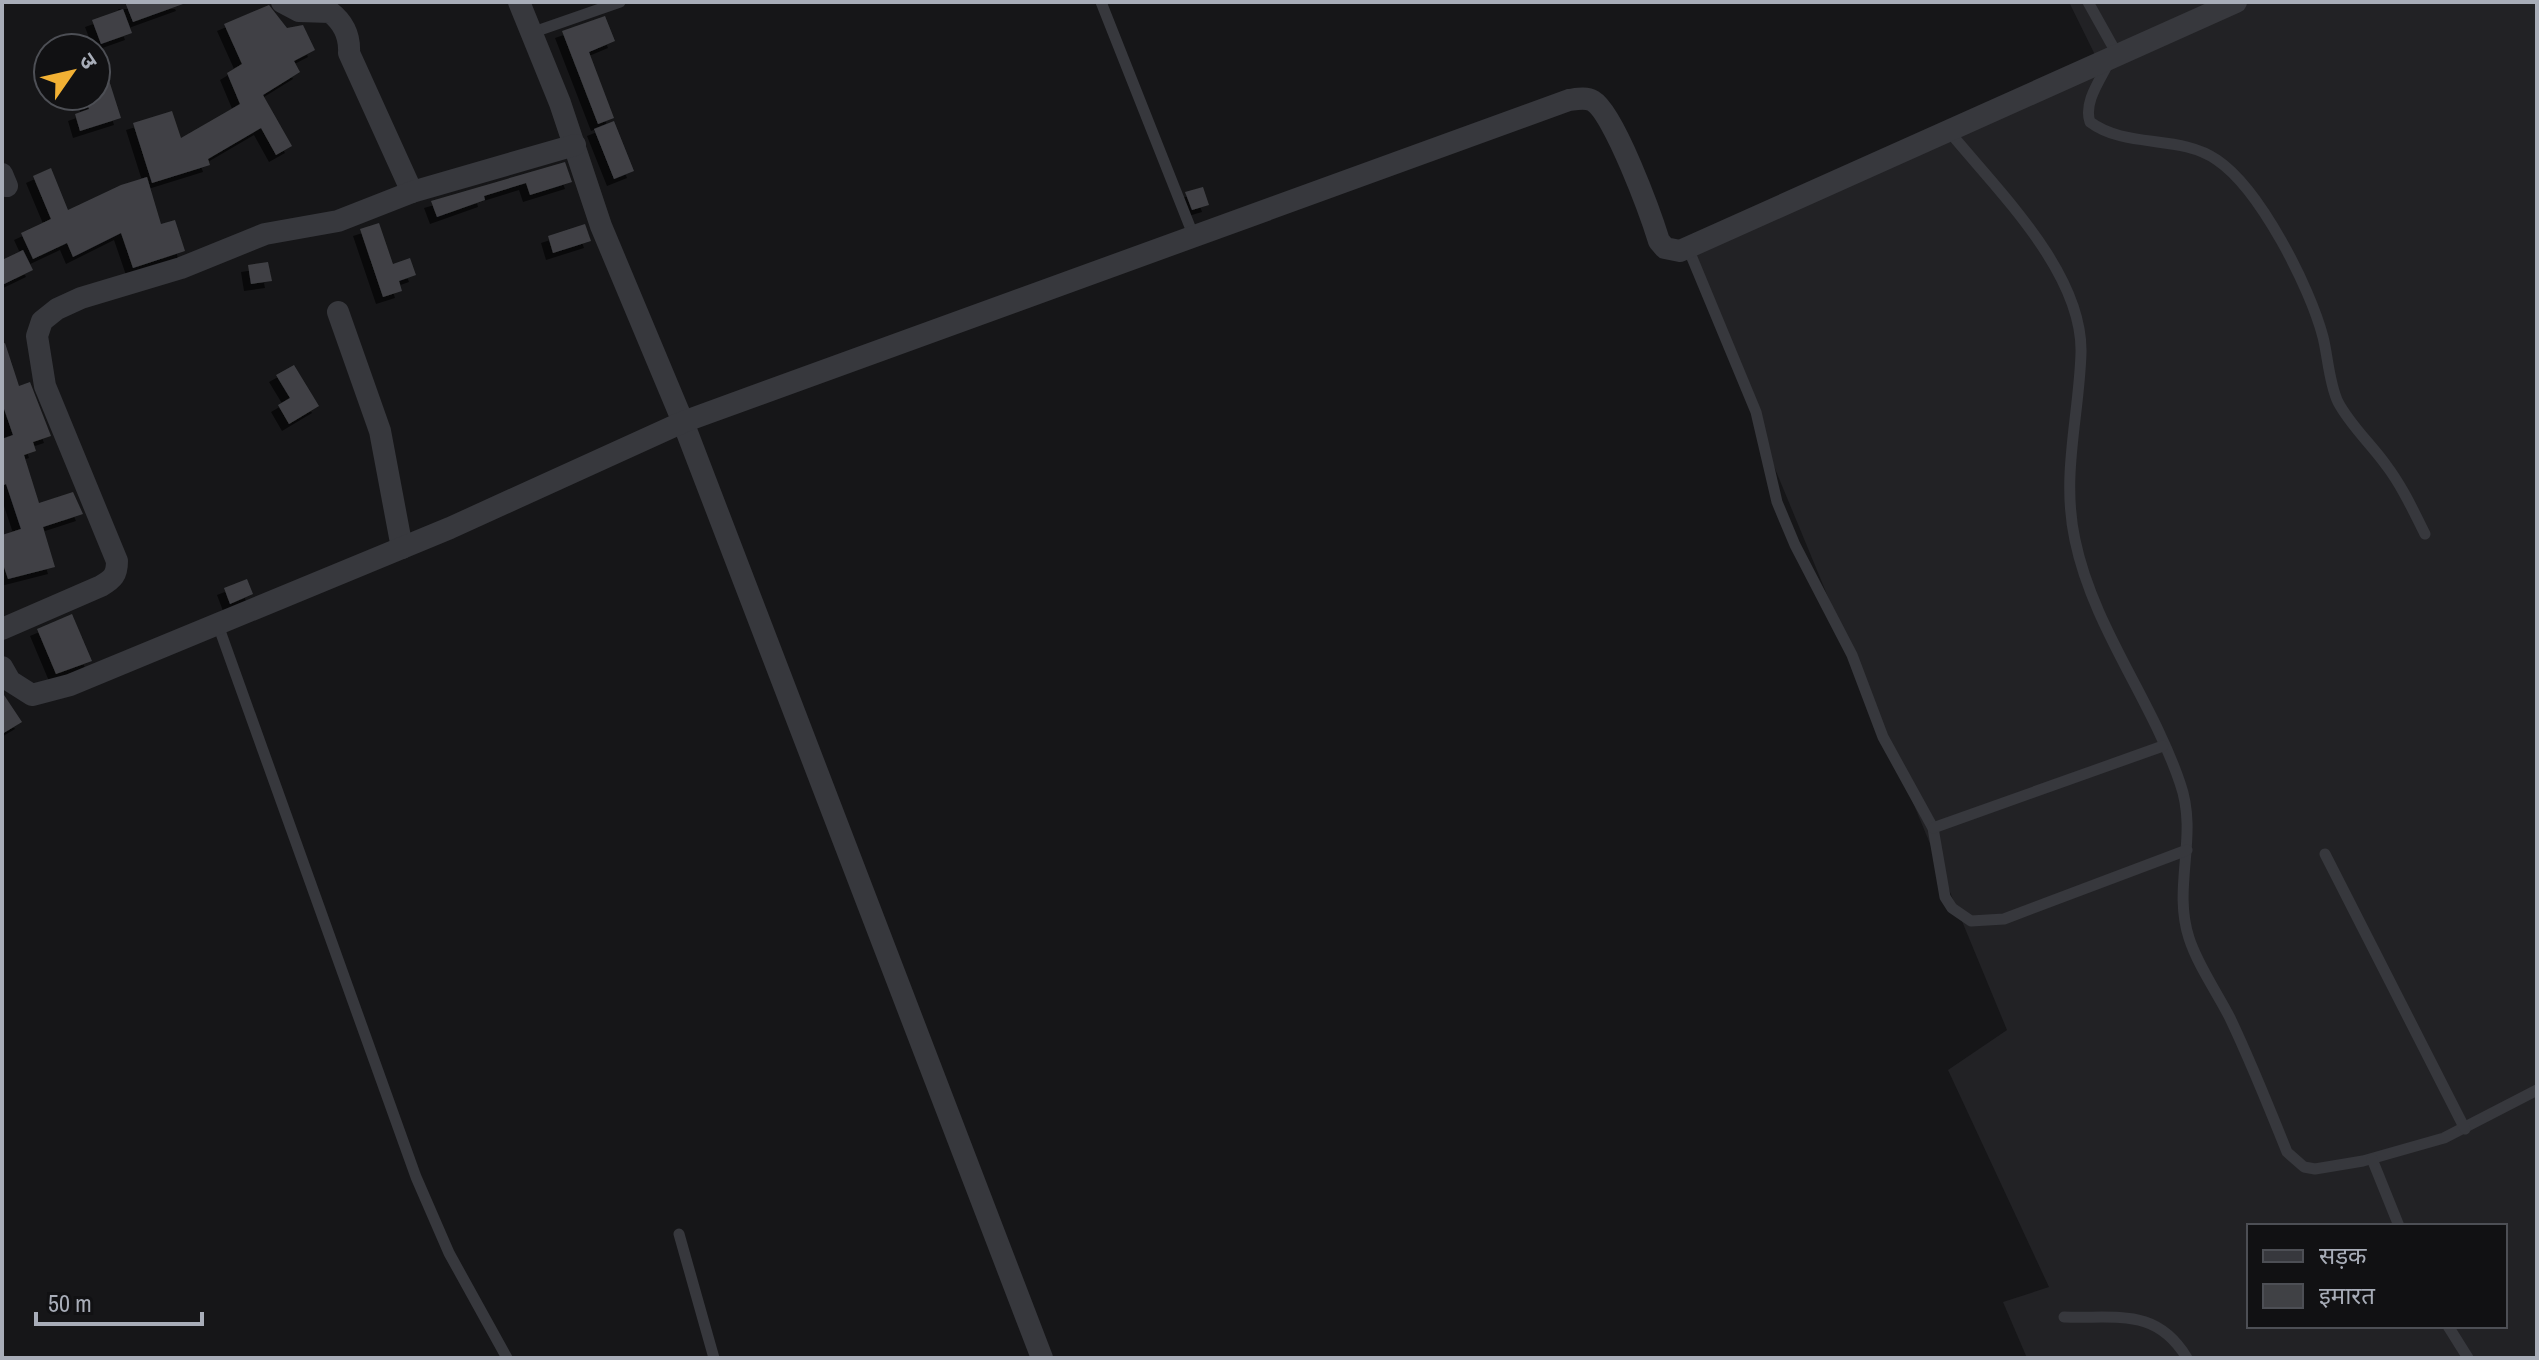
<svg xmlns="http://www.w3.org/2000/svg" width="2539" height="1360" font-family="'Archivo Narrow','Noto Sans Devanagari',sans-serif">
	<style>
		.built { fill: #222225; fill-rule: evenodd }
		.building { fill: #404145; filter: url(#shadow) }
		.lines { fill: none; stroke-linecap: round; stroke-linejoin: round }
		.lane { stroke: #37383d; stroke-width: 11 }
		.street { stroke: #37383d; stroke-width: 22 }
	</style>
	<defs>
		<filter id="shadow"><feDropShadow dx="-7" dy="7" stdDeviation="0" flood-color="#0009"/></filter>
	</defs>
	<rect width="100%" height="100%" fill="#161618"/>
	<path class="built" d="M2069 2H2537V1358H2027L2003 1302 2049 1287 1948 1070 2007 1030 1683 246 2097 59ZM2249 1226H2505V1326H2249Z"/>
	<g class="building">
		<path d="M125 2H182L183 4 133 22Z"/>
		<path d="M269 5 287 28 303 25 315 50 294 61 300 72 263 95 292 146 276 155 261 128 208 159 210 165 152 183 133 123 172 111 181 138 240 104 227 73 242 64 224 24Z"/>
		<path d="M123 9 132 33 101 44 92 20Z"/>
		<path d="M605 16 615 41 589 52 614 118 598 124 562 31Z"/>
		<path d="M96 52H100L121 118 80 131 75 114 89 109 85 96H96Z"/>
		<path d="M614 121 634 171 614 179 594 129Z"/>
		<path d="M565 162 572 182 530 195 526 183 484 196 485 200 437 217 431 201Z"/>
		<path d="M51 168 68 210 121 185 147 177 161 224 175 220 185 251 133 268 121 233 73 257 67 243 33 259 21 233 51 219 33 176Z"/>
		<path d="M1203 187 1209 205 1192 210 1185 192Z"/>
		<path d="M379 223 393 264 410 258 416 275 399 281 402 291 383 297 360 229Z"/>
		<path d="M585 224 591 241 553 253 548 236Z"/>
		<path d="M23 250 33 270 2 285V260Z"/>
		<path d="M268 262 272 281 251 284 248 265Z"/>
		<path d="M5 343 19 386 30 382 51 436 33 442 36 451 24 455 39 503 73 492 83 514 43 527 55 567 8 579 2 561V535L21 529 6 484 2 486V439L13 435 2 403V344Z"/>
		<path d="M294 365 319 406 289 424 278 405 290 398 276 375Z"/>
		<path d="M247 579 253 594 230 604 224 588Z"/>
		<path d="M72 614 92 661 56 674 37 629Z"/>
		<path d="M2 692 22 722 2 734Z"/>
	</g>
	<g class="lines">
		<g class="lane">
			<path d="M1101 2 1194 237"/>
			<path d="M2088 2 2117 54"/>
			<path d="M531 33 620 2"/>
			<path d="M2110 60C2101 79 2083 102 2090 122 2126 149 2180 134 2217 160 2260 189 2310 287 2323 337 2328 357 2329 383 2338 402 2350 425 2371 444 2386 465 2402 486 2413 510 2425 534"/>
			<path d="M1948 130C1996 189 2083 272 2081 353 2079 417 2061 476 2075 540 2093 627 2152 700 2180 783 2199 836 2172 886 2189 938 2198 966 2217 992 2230 1018 2251 1062 2269 1107 2287 1152L2304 1167 2315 1169 2363 1161 2444 1138 2537 1090"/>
			<path d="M1688 248 1756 412 1777 502 1795 545 1852 655 1883 737 1933 828 1945 897 1952 908 1971 921 2004 919 2187 850"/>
			<path d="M218 625 416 1177 449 1253 507 1358"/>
			<path d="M1933 828 2163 746"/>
			<path d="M2325 854 2465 1129"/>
			<path d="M2372 1159 2399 1226"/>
			<path d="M679 1234 714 1358"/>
			<path d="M2064 1317C2117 1319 2156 1307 2187 1358"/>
			<path d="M2448 1326 2468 1358"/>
		</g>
		<g class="street">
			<path d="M282 2 299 11 330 12C343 22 350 36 349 53L412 192"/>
			<path d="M519 2 560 103 601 226 683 422 1042 1358"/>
			<path d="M2 174 7 186"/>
			<path d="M338 312 380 431 402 548"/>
			<path d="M2 629 101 586C113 579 117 575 117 561L45 386 37 336 42 321 57 309 81 298 181 268 265 234 338 221 412 192 575 145"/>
			<path d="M2 667 10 681 32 695 70 685 450 528 683 422 1569 100C1577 99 1586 97 1593 101 1614 113 1651 215 1659 241L1665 248 1680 251 2236 2"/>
		</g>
	</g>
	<rect width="2539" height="1360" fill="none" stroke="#a8adb8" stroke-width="8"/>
	<rect x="2247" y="1224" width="260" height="104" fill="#111113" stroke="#4d4f55" stroke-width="2"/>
	<rect x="2263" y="1250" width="40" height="12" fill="#37383d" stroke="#4d4f55" stroke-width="2"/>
	<text x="2319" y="1264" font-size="24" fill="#a8adb8">सड़क</text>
	<rect x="2263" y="1284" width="40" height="24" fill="#404145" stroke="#4d4f55" stroke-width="2"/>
	<text x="2319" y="1304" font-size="24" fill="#a8adb8">इमारत</text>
	<g transform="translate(72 72) rotate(56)"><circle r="38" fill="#111113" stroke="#4d4f55" stroke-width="2"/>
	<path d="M0-6L14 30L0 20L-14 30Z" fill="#f2b134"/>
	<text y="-12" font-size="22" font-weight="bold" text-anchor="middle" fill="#a8adb8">उ</text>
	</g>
	<path d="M36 1312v12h166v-12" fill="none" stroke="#a8adb8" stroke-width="4"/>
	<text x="48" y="1312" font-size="24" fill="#a8adb8" stroke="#111113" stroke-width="6" paint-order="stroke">50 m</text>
</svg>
